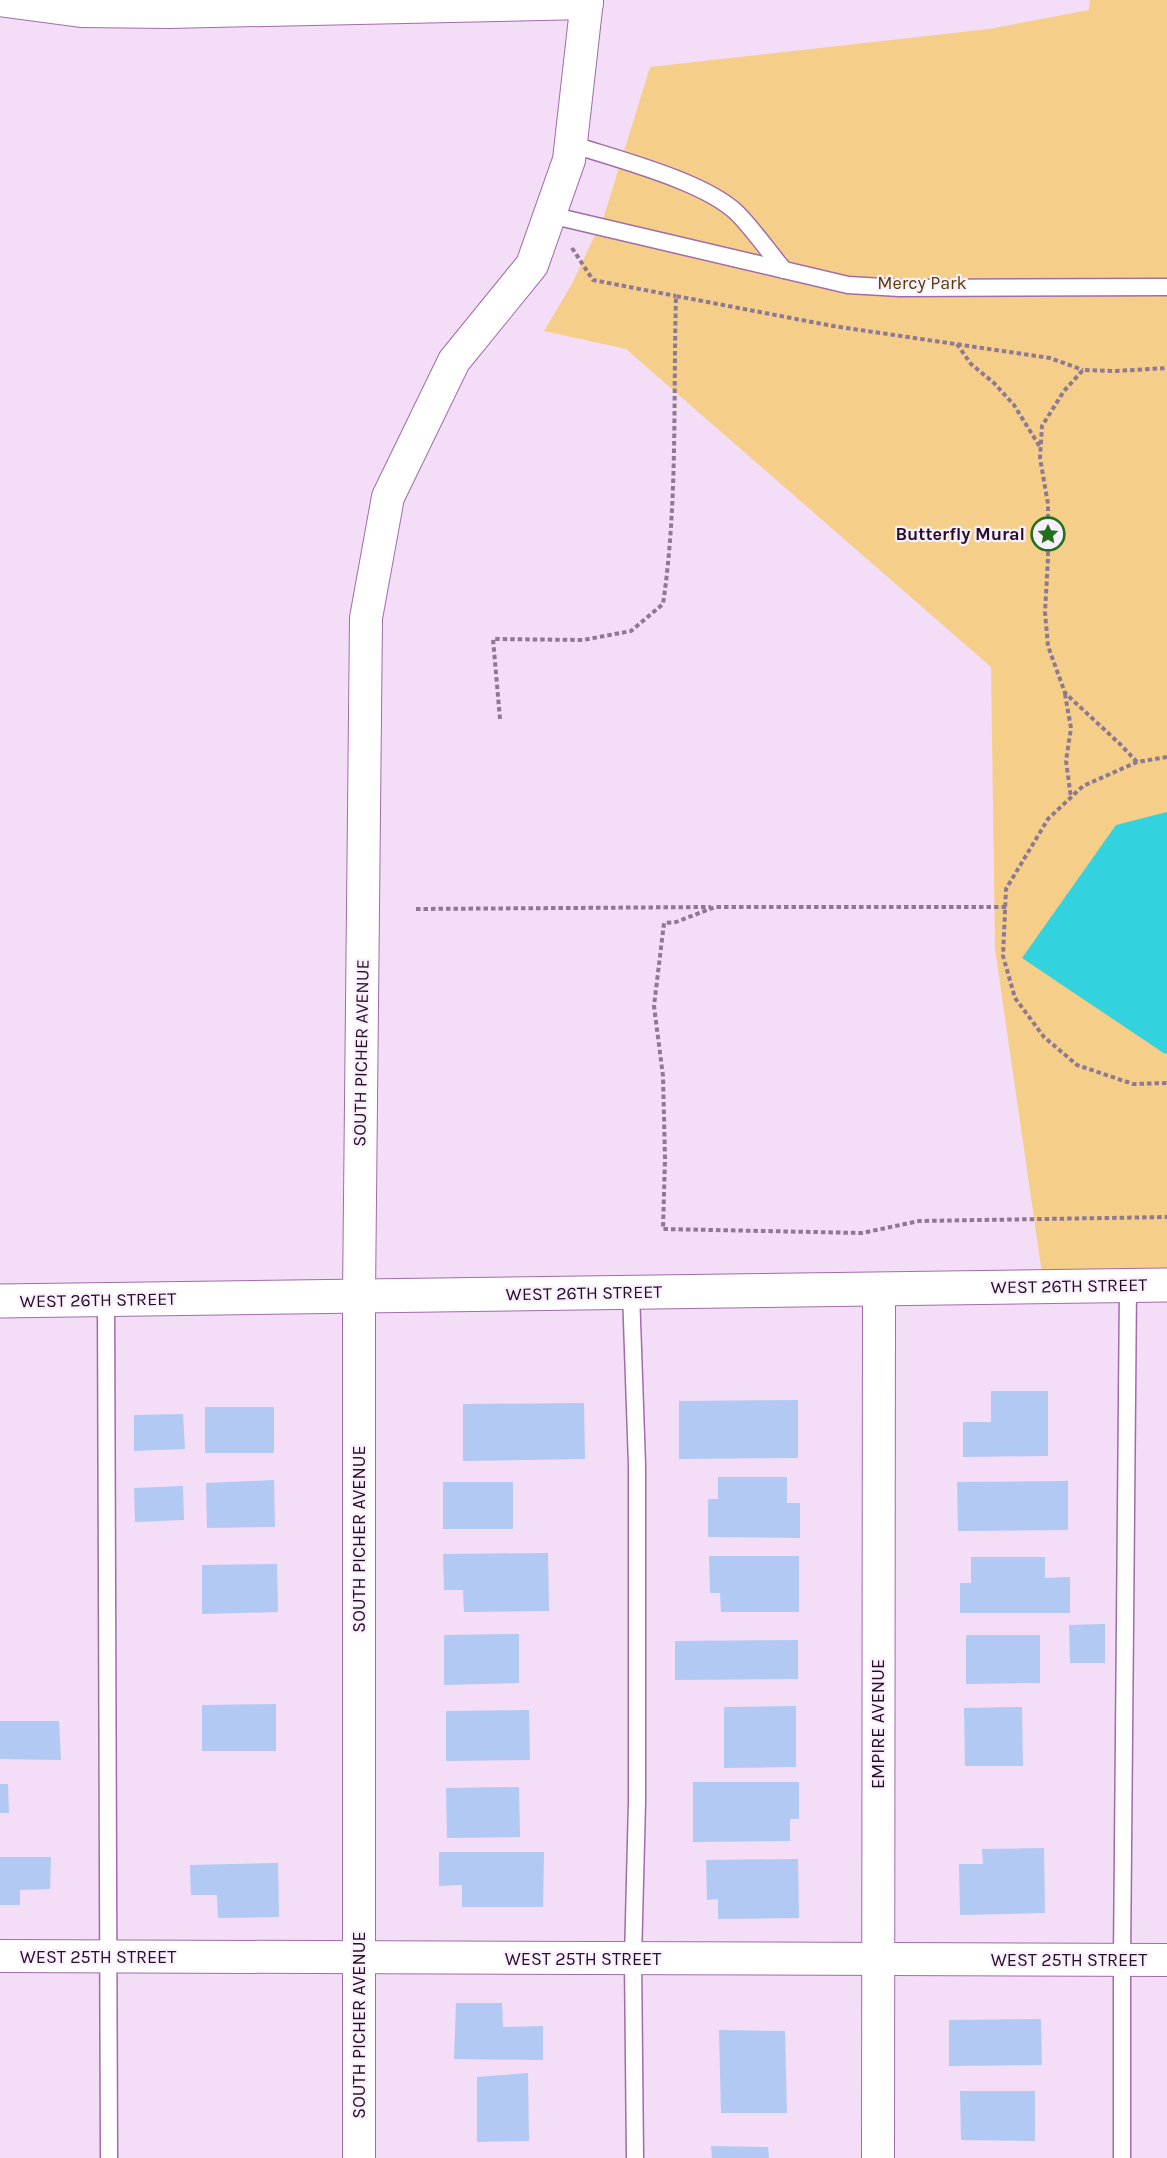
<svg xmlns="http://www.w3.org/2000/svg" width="1167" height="2158" font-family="Karla,sans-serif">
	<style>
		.green { fill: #f5cf89 }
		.water { fill: #32d3de }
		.building { fill: #b1c9f3 }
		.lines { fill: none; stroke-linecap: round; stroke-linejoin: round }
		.lane-casing { stroke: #a16caa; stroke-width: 19 }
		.street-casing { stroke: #a16caa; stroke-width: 34 }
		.secondary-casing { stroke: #a16caa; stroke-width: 35 }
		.path { stroke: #8f7992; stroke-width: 4; stroke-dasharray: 4.5 3; stroke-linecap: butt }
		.lane { stroke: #fff; stroke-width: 16 }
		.street { stroke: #fff; stroke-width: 32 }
		.secondary { stroke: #fff; stroke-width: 33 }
		.labels { text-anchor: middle; stroke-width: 4.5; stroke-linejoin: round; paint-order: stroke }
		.park-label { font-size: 18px; fill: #563d05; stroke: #faeffc }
		.poi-label { font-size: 18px; font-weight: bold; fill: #240f27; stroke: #faeffc; text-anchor: end }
		.street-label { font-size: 18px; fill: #240f27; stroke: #faeffc }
	</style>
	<rect width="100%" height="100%" fill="#f4ddf7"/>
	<path class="green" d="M1090 0H1167V1286L1044 1287 995 949 991 667 626 349 544 331 572 284 604 216 650 67 989 29 1089 10Z"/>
	<path class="water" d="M1167 812V1053L1165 1054 1022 958 1116 825Z"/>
	<g class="building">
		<path d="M991 1391H1048V1456L963 1457V1422H991Z"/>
		<path d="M798 1400V1458L679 1459V1401Z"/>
		<path d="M584 1403 585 1459 463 1461V1404Z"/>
		<rect x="205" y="1407" width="69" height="46"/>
		<path d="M183 1414 185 1449 134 1451V1415Z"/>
		<path d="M718 1477H787V1503H800V1538L708 1537V1499H718Z"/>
		<path d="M274 1480 275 1527 207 1528 206 1483Z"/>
		<path d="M1068 1481V1530L958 1531 957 1482Z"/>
		<rect x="443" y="1482" width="70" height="47"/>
		<path d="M183 1486 184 1520 135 1522 134 1488Z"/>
		<path d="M548 1553 549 1611 464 1612 463 1590H444L443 1554Z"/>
		<path d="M709 1556H799V1612H721L720 1593H710Z"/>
		<path d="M971 1557H1045V1578L1070 1577V1613H960V1583H971Z"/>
		<path d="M277 1564 278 1612 202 1614V1565Z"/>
		<path d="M1105 1624V1663H1070L1069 1625Z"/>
		<path d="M519 1634V1683L444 1685V1635Z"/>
		<path d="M966 1635H1040V1683L966 1684Z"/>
		<path d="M798 1640V1679L675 1680V1641Z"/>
		<path d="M276 1704V1751H202V1705Z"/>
		<path d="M796 1706V1767L724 1768V1707Z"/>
		<path d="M1022 1707 1023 1766H965L964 1708Z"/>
		<path d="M529 1710 530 1760 446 1761V1711Z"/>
		<path d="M0 1721H59L61 1760 0 1759Z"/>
		<path d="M693 1782H799V1819H790V1841L693 1842Z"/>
		<path d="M0 1784H8L9 1813H0Z"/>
		<path d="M519 1787 520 1837 447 1838 446 1788Z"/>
		<path d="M1044 1848 1045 1913 960 1915 959 1864H983L982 1849Z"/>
		<path d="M439 1852H544L543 1907H462V1885L439 1886Z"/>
		<path d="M0 1857H51L50 1889 20 1890V1905H0Z"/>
		<path d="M798 1859 799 1918 718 1919V1899L707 1900 706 1860Z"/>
		<path d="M278 1863 279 1917 218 1918 217 1895H191L190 1865Z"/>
		<path d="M456 2003H502L503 2027 543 2026V2060L454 2059Z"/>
		<path d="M1041 2019 1042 2065 949 2066V2020Z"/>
		<path d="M719 2030 785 2031 787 2113H721Z"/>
		<path d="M528 2073 529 2141 477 2142V2077Z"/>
		<path d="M960 2091H1035V2141L961 2140Z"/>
		<path d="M711 2146 768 2147 769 2158H712Z"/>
	</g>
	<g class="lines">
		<g class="lane-casing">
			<g id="lane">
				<path d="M571 144C616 159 704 181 737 213 754 230 768 251 784 270"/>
				<path d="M550 215 848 285 900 288 1167 287"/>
				<path d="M631 1292 637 1465V1802L633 1959 635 2158"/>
				<path d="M106 1300 109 2158"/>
				<path d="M1122 2158V1960L1128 1286"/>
			</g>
		</g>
		<g class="street-casing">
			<g id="street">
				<path d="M0 0 81 11 168 12 587 3"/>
				<path d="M0 1956 1167 1960"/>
				<path d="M359 2158V1296L366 618 388 497 454 361 532 265 569 160 587 0"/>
				<path d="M878 2158 879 1289"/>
			</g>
		</g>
		<g class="secondary-casing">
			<path id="secondary" d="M0 1301 1167 1285"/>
		</g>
		<g class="path">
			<path d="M572 248 593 280 676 296"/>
			<path d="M957 344 971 364 994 383 1014 405 1040 447"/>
			<path d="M1065 694 1071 728 1066 761 1071 798"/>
			<path d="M500 719 493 639 583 640 631 631 663 604C678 502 673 399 676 296L833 326 1050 358 1083 370"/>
			<path d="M1167 757 1137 762 1083 786 1048 819 1006 889 1003 956 1015 998 1044 1037 1077 1065 1133 1084 1167 1083"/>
			<path d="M1137 762 1121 745 1065 693 1048 646 1045 612 1048 558V504L1040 458 1042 426 1064 391 1083 370 1116 371 1167 368"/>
			<path d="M1006 907H715L676 922 664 923 654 1006 663 1076 665 1159 663 1229 862 1233 919 1221 1167 1217"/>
			<path d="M416 909 711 907"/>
		</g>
		<use href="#lane" class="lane"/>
		<use href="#street" class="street"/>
		<use href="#secondary" class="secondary"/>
	</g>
	<defs>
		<g id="sight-ring" transform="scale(1.725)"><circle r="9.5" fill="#faeffc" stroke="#207119" stroke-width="1.5"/><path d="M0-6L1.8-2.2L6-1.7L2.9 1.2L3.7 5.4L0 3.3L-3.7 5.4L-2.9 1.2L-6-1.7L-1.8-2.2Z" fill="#207119"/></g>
	</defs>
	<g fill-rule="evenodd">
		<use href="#sight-ring" x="1048" y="534"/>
	</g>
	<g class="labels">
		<g class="park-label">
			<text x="922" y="289">Mercy Park</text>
		</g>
		<g class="poi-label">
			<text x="1025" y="540">Butterfly Mural</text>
		</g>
		<g class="street-label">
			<text transform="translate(361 1053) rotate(-89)" y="6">SOUTH PICHER AVENUE</text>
			<text transform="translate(1069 1286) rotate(-1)" y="6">WEST 26TH STREET</text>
			<text transform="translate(584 1293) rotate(-1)" y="6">WEST 26TH STREET</text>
			<text transform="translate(98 1300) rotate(-1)" y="6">WEST 26TH STREET</text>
			<text transform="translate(359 1539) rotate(-90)" y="6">SOUTH PICHER AVENUE</text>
			<text transform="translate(878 1724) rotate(-90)" y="6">EMPIRE AVENUE</text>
			<text x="98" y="1963">WEST 25TH STREET</text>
			<text x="583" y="1965">WEST 25TH STREET</text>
			<text x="1069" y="1966">WEST 25TH STREET</text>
			<text transform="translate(359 2025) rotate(-90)" y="6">SOUTH PICHER AVENUE</text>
		</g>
	</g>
</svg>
